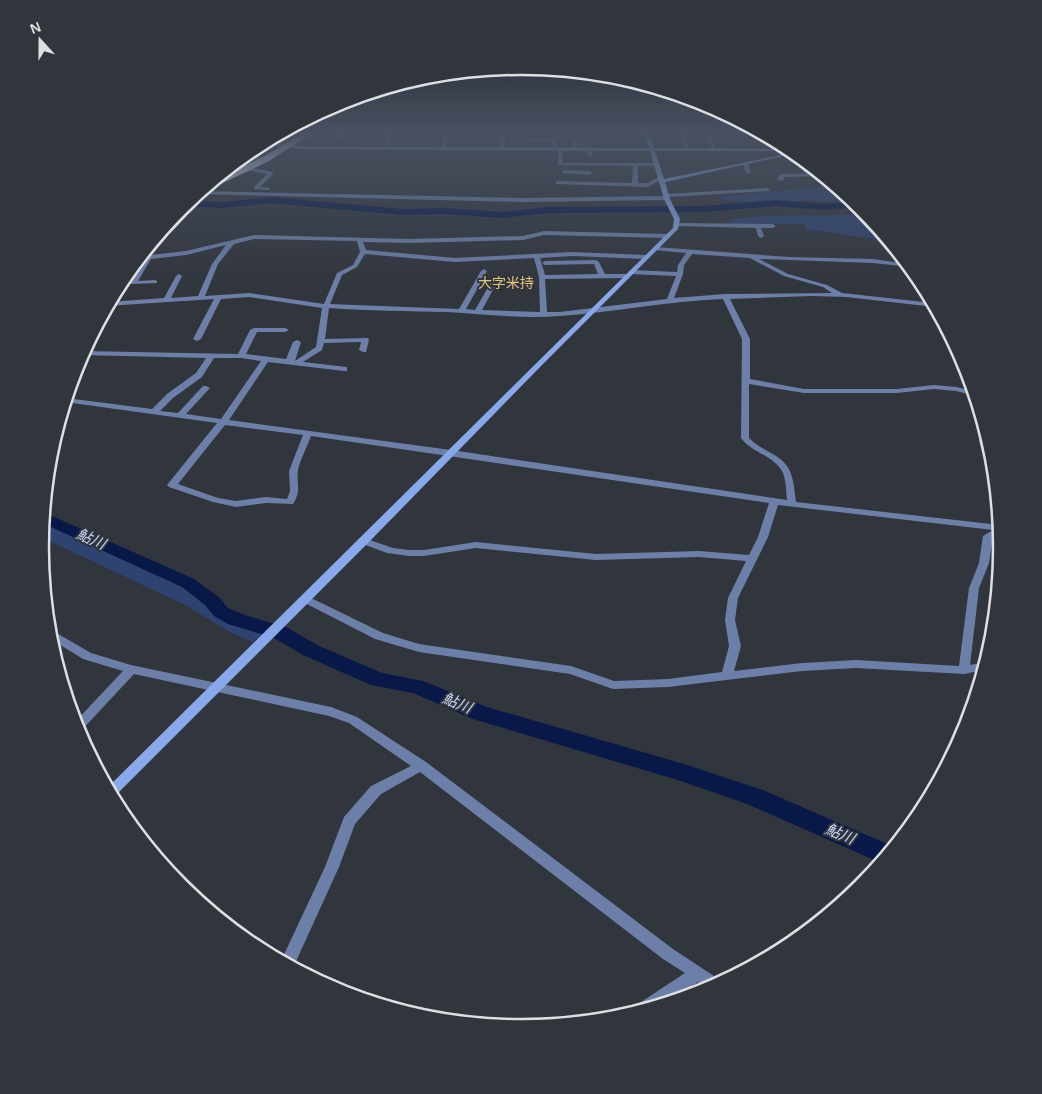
<svg xmlns="http://www.w3.org/2000/svg" width="1042" height="1094" font-family="Arial,'Noto Sans JP',sans-serif">
	<style>
		.green { fill: #2e4371 }
		.lines { fill: none; stroke-linecap: round; stroke-linejoin: round }
		.river { fill: #081949; fill-rule: evenodd }
		.street { fill: #6b7fa9; fill-rule: evenodd }
		.secondary { fill: #89a8eb; fill-rule: evenodd }
		.highway { fill: #dde7fc; fill-rule: evenodd }
		.labels { text-anchor: middle; stroke-width: 4; stroke-linejoin: round; paint-order: stroke }
		.far-quarter-label { font-size: 14px; fill: #e6c47b; stroke: #31353c }
		.water-label { font-size: 15px; font-style: italic; fill: #c7d7f8; stroke: #31353c }
		.rim { fill: none; stroke: #dddfe3; stroke-width: 2.5 }
	</style>
	<rect width="100%" height="100%" fill="#31353c"/>
	<g class="green">
		<path d="M835 185 854 201 818 202 815 200 759 203 722 200 719 197Z"/>
		<path d="M867 214 889 241 805 229V224H732L729 222 730 220C762 214 796 215 829 216L830 215Z"/>
		<path d="M42 522 187 587 212 606 221 618 266 632 252 642 230 632 185 605 41 537Z"/>
	</g>
	<g class="lines">
		<g class="river">
			<path d="M270 197 403 209 445 208 502 212 549 207 705 206 776 200 824 204 855 202 861 207 824 210 776 206 705 212 549 213 502 218 445 214 403 215 270 203 223 208 182 206 188 201 223 202Z"/>
			<path d="M43 512 194 579 219 597 228 608 242 614 288 628 317 645 382 673 423 681 487 707 684 764 763 790 894 847 881 863 747 804 681 781 473 719 413 693 371 685 303 655 274 638 228 624 214 616 205 605 182 587 42 523Z"/>
		</g>
		<g class="street">
			<path d="M316 132H332L307 136 305 135Z"/>
			<path d="M339 132H344L340 140H336Z"/>
			<path d="M360 132H421L393 133 388 148 386 149 384 148 389 133Z"/>
			<path d="M445 132H449L446 149 444 150 442 149Z"/>
			<path d="M501 132H505V149L503 150 501 149Z"/>
			<path d="M650 132 648 134H611L609 133Z"/>
			<path d="M684 132 688 133V136L684 137 689 149 687 150 685 149 679 136Z"/>
			<path d="M705 134 709 135 716 150 712 149Z"/>
			<path d="M771 138 779 142H771L770 139Z"/>
			<path d="M528 139H556L557 149 553 150 552 141H526Z"/>
			<path d="M576 140 578 141 576 149 572 150 574 141Z"/>
			<path d="M560 148 562 149 563 163H657L659 166H638V183H647L661 176 664 178 648 187 556 184V182L558 181 632 183 633 166 558 165V149Z"/>
			<path d="M587 148 591 149 592 157 588 156Z"/>
			<path d="M266 157 268 160 237 161 240 158Z"/>
			<path d="M743 163 748 164 751 174 746 173Z"/>
			<path d="M807 163 810 165 809 171 810 173H820L824 176 784 177 783 181 778 180V176L781 174H805L803 171Z"/>
			<path d="M248 167 273 172V174L260 187 270 188V190L254 189V187L267 174 246 170Z"/>
			<path d="M564 170 590 171 593 173 590 175 562 173Z"/>
			<path d="M767 188 769 189V191L669 197 667 200 524 202 196 194 200 191 524 198 664 196 666 194Z"/>
			<path d="M678 223 773 224 776 226 773 228H761L764 236 761 238 758 236 756 228 676 226V224Z"/>
			<path d="M544 231 668 234 671 236 668 238 544 235 523 240 409 243 363 242 366 250 455 258 572 252 647 255 650 257 647 259 572 256 540 258 545 275 598 274 594 264 545 265 542 263 545 261 596 260 599 262 605 274H626L629 276 626 278 545 279 547 312H560L667 299 676 276 631 274 628 272 631 270 677 272 678 265 686 253 654 250V248L656 247 789 257 873 259 908 264 911 267 873 263 759 259 788 274 827 285 842 293 933 303 935 307 846 297 812 296 730 299 750 339V379L804 389H897L934 385 956 387 974 391 976 396 956 391 934 389 897 393H804L749 384V438C755 444 762 448 769 452 793 464 793 477 796 502L1000 525 1001 534 993 538 989 563 979 588 970 665 986 662 984 670 964 674 856 668 802 671 668 687 613 689 570 674 419 652 375 639 301 601 300 599 301 597H309L383 633 419 644 571 666 614 681 668 679 722 672 729 646 725 620 728 598 746 561 699 557 596 560 476 548 424 556H409L387 553 360 543 359 541 364 538 393 548 409 550H424L476 542 596 554 699 551 749 555 758 537 769 503 311 436C307 447 301 458 298 470 296 483 302 491 293 504L266 503 236 507 213 502 169 487 167 485 217 423 65 402 66 398 152 409 167 394 196 373 206 358 81 355 83 351 238 354 250 330 254 328H285L289 330 285 332H257L246 354 286 359 293 342 297 340 301 342 295 361 316 347 322 308 249 297 221 299 201 339 197 341 193 339 214 299 107 306 109 302 164 298 176 276 179 274 182 276 171 298 198 296 212 264 226 245 186 255 151 259 138 281 155 280 157 281V283L131 284 130 283 144 259 138 260 141 256 186 251 254 235 409 239 523 236ZM254 239 357 241 360 252 353 265 337 273 324 304 249 293 205 296 218 264 234 244ZM365 254 455 262 534 258 539 277 540 312 482 310 500 277 497 275 494 277 475 310 466 309 487 271 484 269 481 271 459 309 330 304 342 275 357 267ZM692 254 750 258 784 276 823 287 832 293 725 294 674 298 683 274 684 265ZM723 299 742 339 741 438C752 453 775 456 783 473 786 481 786 491 787 500L451 450 229 420 268 362 344 371H347V367L303 362 322 350 324 343 361 342 359 350 363 352H366L369 340 368 338 325 339 329 308C369 311 408 311 447 312 484 314 523 319 560 316 615 312 668 301 723 299ZM214 358H241L261 361 221 419 186 414 210 388 206 386H203L178 413 160 411 173 398 202 377ZM225 425 303 435 289 471 290 491 287 499 266 497 236 501 218 498 178 484ZM778 505 993 530 983 536 979 563 969 588 959 666 856 660 802 663 734 671 741 646 735 620 738 598 768 537Z"/>
			<path d="M981 421H983L994 461 996 487 991 484 979 441Z"/>
			<path d="M48 628 91 653 131 665 331 707 357 717 426 762 673 949 723 982 709 989 698 982 668 1002 637 1012 638 1004 685 973 663 959 420 772 381 794 355 824 339 867 293 968 281 961 325 867 344 817 371 786 411 766 349 723 329 716 134 674 80 732 78 733 74 723 123 671 83 659 49 638Z"/>
		</g>
		<path class="secondary" d="M645 132H649L654 148 790 149 793 151H655L664 179 791 153 793 154 665 182 670 199 680 219 678 229 543 364 368 543 113 798 107 788 673 228 674 219 664 199 650 151 307 149 258 145 262 143 307 147 649 148Z"/>
		<path class="highway" d="M305 132H314L269 161 204 192H199L211 182 263 157Z"/>
	</g>
	<linearGradient id="sky" x2="0" y2="1"><stop stop-color="#1b1d21"/><stop offset="0.46" stop-color="#485161"/><stop offset="1" stop-color="#485161" stop-opacity="0"/></linearGradient>
	<rect width="1042" height="286" fill="url(#sky)"/>
	<g class="labels">
		<g class="far-quarter-label">
			<text x="506" y="288">大字米持</text>
		</g>
		<g class="water-label">
			<text transform="translate(91 539) rotate(24)" y="5">鮎川</text>
			<text transform="translate(457 703) rotate(22)" y="5">鮎川</text>
			<text transform="translate(840 834) rotate(23)" y="5">鮎川</text>
		</g>
	</g>
	<path d="M0 0H1042V1094H0ZM49 547a472 472 0 1 1 944 0a472 472 0 1 1-944 0Z" fill="#31353c" fill-rule="evenodd"/>
	<path class="rim" d="M49 547a472 472 0 1 1 944 0a472 472 0 1 1-944 0Z"/>
	<g transform="translate(40 40) rotate(339)" stroke="#31353c" stroke-width="4" paint-order="stroke">
	<path d="M0-4L9 19L0 12L-9 19Z" fill="#dddfe3"/>
	<text y="-8" font-size="14" font-weight="bold" text-anchor="middle" fill="#dddfe3">N</text>
	</g>
</svg>
